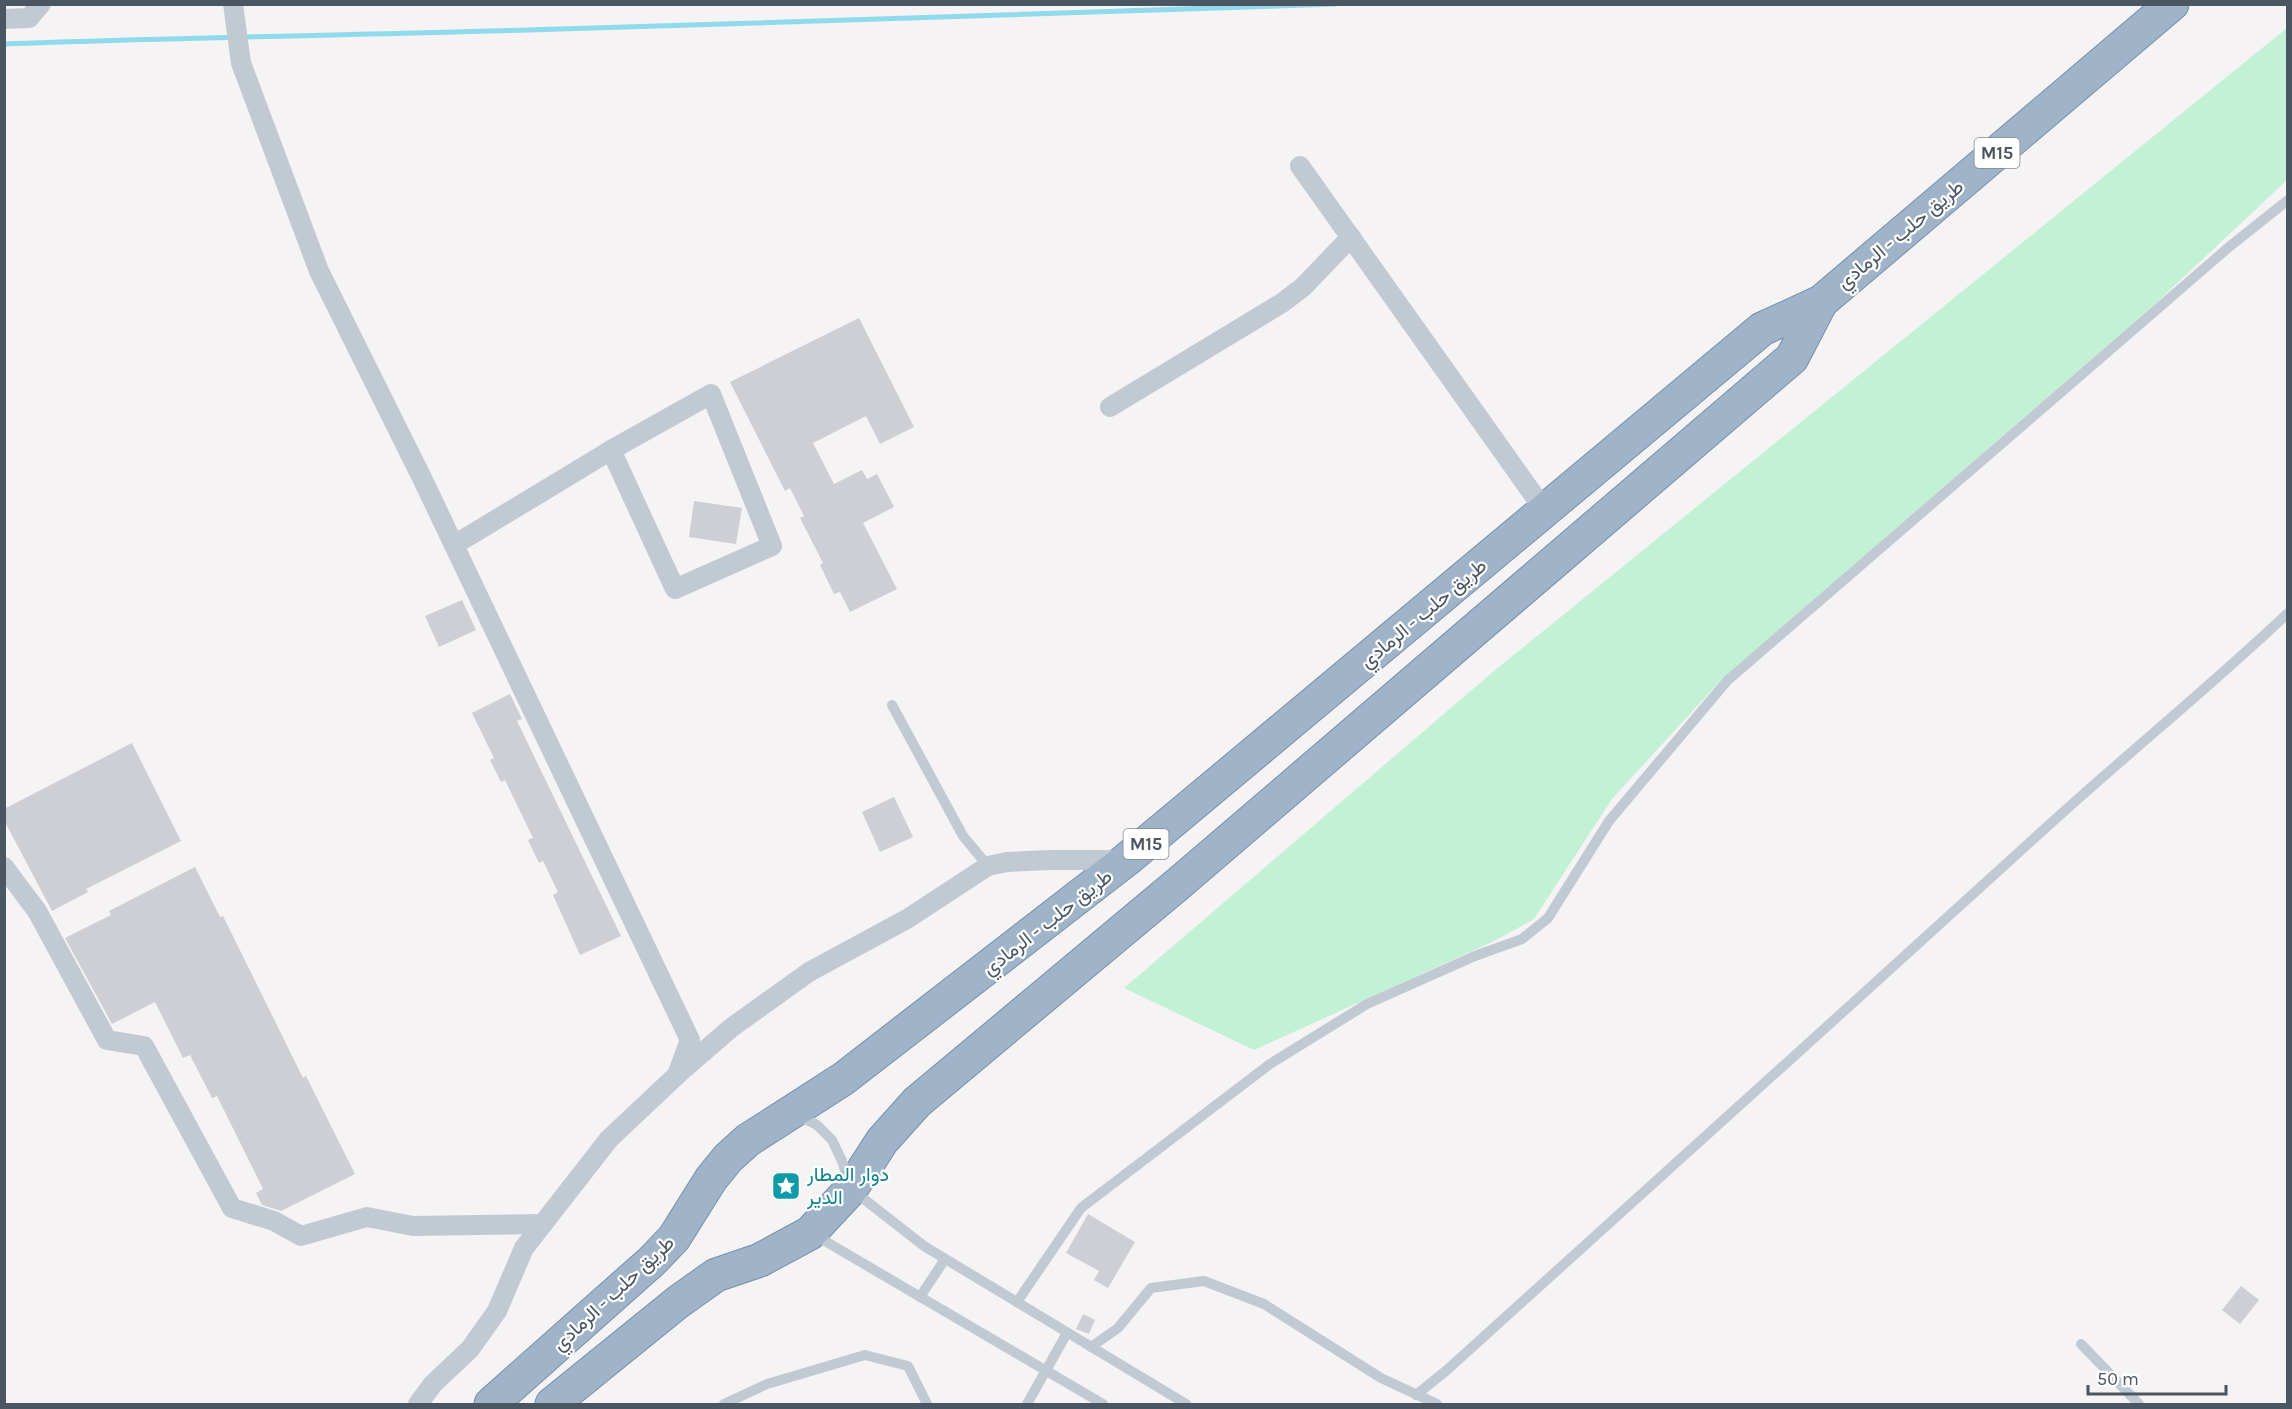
<svg xmlns="http://www.w3.org/2000/svg" width="2292" height="1409" font-family="Karla,Vazirmatn,sans-serif">
	<style>
		.green { fill: #c3f1d5 }
		.lines { fill: none; stroke-linecap: round; stroke-linejoin: round }
		.stream { stroke: #90daee; stroke-width: 5 }
		.building { fill: #cdcfd5 }
		.trunk-casing { stroke: #7690ad; stroke-width: 35 }
		.service { stroke: #c1cad2; stroke-width: 10 }
		.minor { stroke: #c1cad2; stroke-width: 20 }
		.trunk { stroke: #9fb4c9; stroke-width: 33 }
		.labels { text-anchor: middle; stroke-width: 4.5; stroke-linejoin: round; paint-order: stroke }
		.shield { fill: #fff; stroke: #808990; stroke-width: 1.5 }
		.shield-label { font-size: 18px; font-weight: bold; fill: #4a5661 }
		.street-label { font-size: 20px; fill: #4a5661; stroke: #fff }
		.culture-label { font-size: 20px; fill: #0d838f; stroke: #fff; text-anchor: start }
	</style>
	<rect width="100%" height="100%" fill="#f5f3f3"/>
	<path class="green" d="M2287 28V180L2155 304 1721 680 1612 799 1534 919 1492 942 1254 1050 1124 988 1494 671Z"/>
	<g class="lines">
		<path class="stream" d="M4 44C190 37 375 35 560 29 819 22 1077 12 1336 4"/>
	</g>
	<g class="building">
		<path d="M859 318 914 427 880 444 866 416 813 443 834 484 862 470 867 479 877 474 894 507 863 523 897 589 850 612 840 592 834 594 820 565 823 563 800 518 804 516 790 488 785 491 730 382Z"/>
		<path d="M694 501 742 508 736 544 689 537Z"/>
		<path d="M462 600 476 630 439 647 425 616Z"/>
		<path d="M510 694 522 719 517 721 621 936 580 955 553 895 558 892 543 861 539 863 528 840 533 838 505 780 501 782 490 760 494 758 472 713Z"/>
		<path d="M132 743 181 841 86 889 88 892 52 911 4 820V809Z"/>
		<path d="M894 797 913 837 880 852 862 812Z"/>
		<path d="M195 867 220 917 223 916 303 1078 306 1076 355 1174 281 1211 262 1205 256 1193 263 1189 217 1096 212 1098 190 1055 183 1058 155 1002 112 1024 65 938 111 915 109 911Z"/>
		<path d="M1088 1214 1135 1242 1108 1288 1094 1280 1099 1271 1066 1253Z"/>
		<path d="M2241 1286 2259 1300 2240 1324 2222 1310Z"/>
		<path d="M1083 1314 1095 1320 1089 1334 1076 1329Z"/>
	</g>
	<g class="lines">
		<g class="trunk-casing">
			<g id="trunk">
				<path d="M491 1404 652 1261 674 1238 711 1179 728 1158 748 1140 843 1079 1126 860 1762 329 1821 302 2172 4"/>
				<path d="M552 1404 678 1302 716 1275 760 1260 810 1233 851 1189 882 1141 917 1102 1178 884 1792 358 1821 302"/>
			</g>
		</g>
		<g class="service">
			<path d="M892 705 963 836 988 866"/>
			<path d="M797 1115 817 1125 832 1140 842 1161 851 1189 924 1246 1186 1404"/>
			<path d="M813 1234 1103 1404"/>
			<path d="M920 1297 945 1259"/>
			<path d="M1017 1302 1081 1208 1270 1064 1367 1004 1475 956 1522 939 1548 918 1609 821 1727 681 2229 247 2288 200"/>
			<path d="M2081 1344 2139 1404"/>
			<path d="M1091 1347 1118 1328 1151 1288 1204 1281 1264 1304 1381 1378 1437 1404"/>
			<path d="M1416 1395 1447 1370C1649 1189 1849 1006 2050 824 2128 753 2211 686 2288 613"/>
			<path d="M724 1404 767 1384 865 1355 908 1366 927 1404"/>
			<path d="M1027 1404 1067 1333"/>
		</g>
		<g class="minor">
			<path d="M233 4 241 63 319 271 421 476 690 1040 677 1075 609 1139 524 1248 497 1311 470 1349 433 1384 418 1404"/>
			<path d="M4 19 29 18 41 4"/>
			<path d="M1300 166 1545 511"/>
			<path d="M1110 407 1282 303 1303 287 1351 237"/>
			<path d="M454 545 603 455 611 450 711 394 772 546 675 589 611 450"/>
			<path d="M4 867 37 911 107 1040 144 1046 232 1208 274 1221 301 1236 367 1217 413 1226 543 1224"/>
			<path d="M679 1073 731 1028 809 972 907 919 988 866 1007 862 1050 860H1125"/>
		</g>
		<use href="#trunk" class="trunk"/>
	</g>
	<defs>
		<g id="sight-square" transform="scale(1.5)"><rect x="-9" y="-9" width="18" height="18" rx="4" fill="#0f9aa8" stroke="#fff"/><path d="M0-6L1.8-2.2L6-1.7L2.9 1.2L3.7 5.4L0 3.3L-3.7 5.4L-2.9 1.2L-6-1.7L-1.8-2.2Z" fill="#fff"/></g>
	</defs>
	<g fill-rule="evenodd">
		<use href="#sight-square" x="786" y="1186"/>
	</g>
	<g class="labels">
		<g class="shield">
			<rect x="1974.5" y="138" width="45" height="30" rx="4.5"/>
			<rect x="1123.5" y="829" width="45" height="30" rx="4.5"/>
		</g>
		<g class="shield-label">
			<text x="1997" y="159">M15</text>
			<text x="1146" y="850">M15</text>
		</g>
		<g class="street-label">
			<text transform="translate(1900 234) rotate(-40)" y="7">طريق حلب - الرمادي</text>
			<text transform="translate(1423 613) rotate(-40)" y="7">طريق حلب - الرمادي</text>
			<text transform="translate(1047 922) rotate(-38)" y="7">طريق حلب - الرمادي</text>
			<text transform="translate(613 1293) rotate(-43)" y="7">طريق حلب - الرمادي</text>
		</g>
		<g class="culture-label">
			<text x="807" y="1181">دوار المطار<tspan x="807" dy="23">الدير</tspan></text>
		</g>
	</g>
	<rect width="2292" height="1409" fill="none" stroke="#4a5661" stroke-width="12"/>
	<path d="M2088 1385v9h138v-9" fill="none" stroke="#4a5661" stroke-width="3"/>
	<text x="2097" y="1385" font-size="18" fill="#4a5661" stroke="#ffffff" stroke-width="4.5" paint-order="stroke">50 m</text>
</svg>
